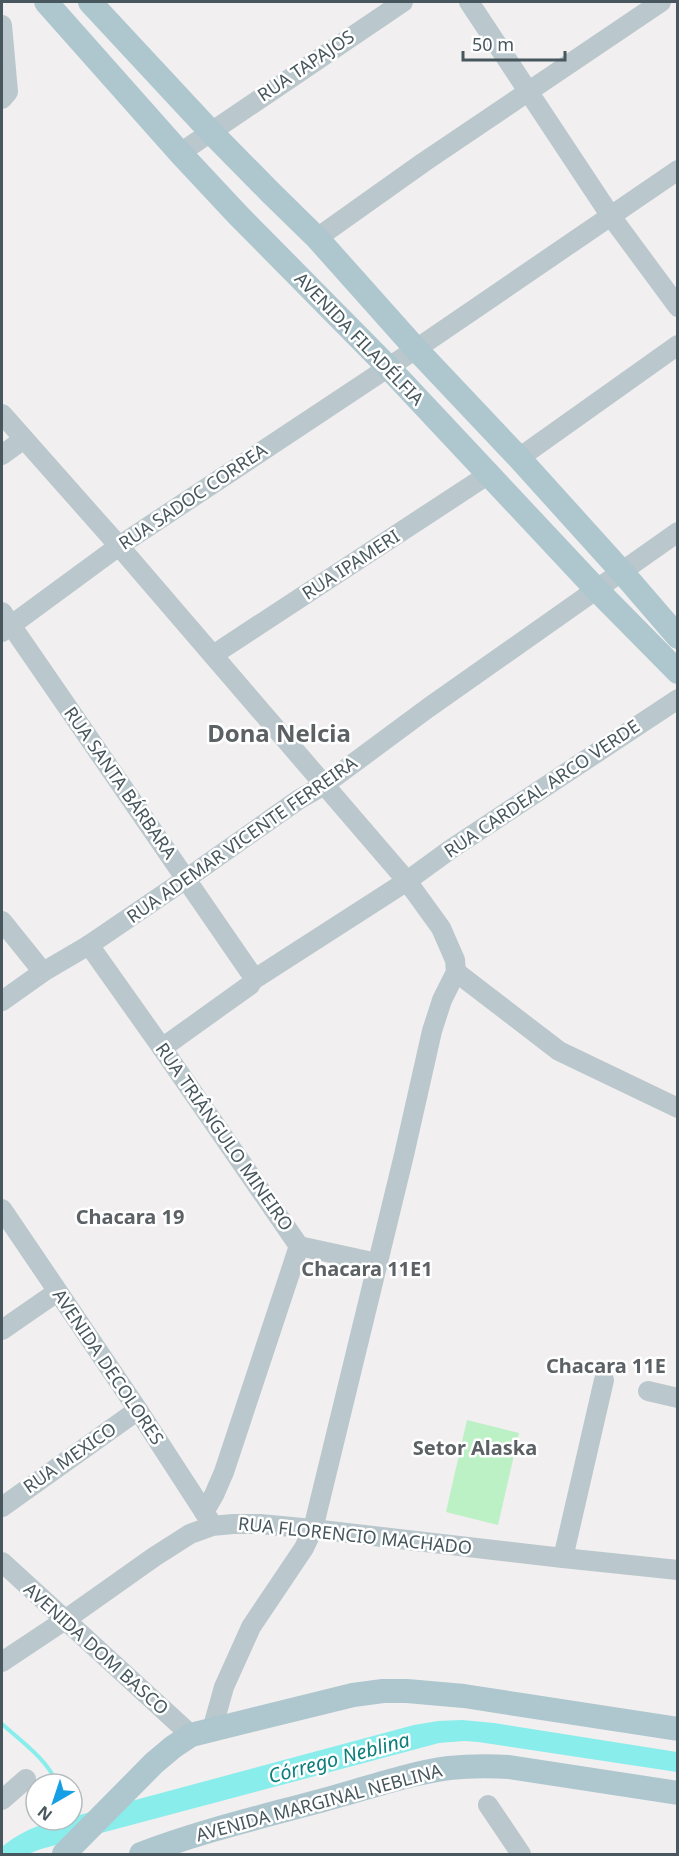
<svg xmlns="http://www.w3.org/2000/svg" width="679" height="1856" font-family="'Noto Sans',sans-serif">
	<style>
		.green { fill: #bcf0c5 }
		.water { fill: #89edeb }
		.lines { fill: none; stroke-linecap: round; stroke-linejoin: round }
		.stream { stroke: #89edeb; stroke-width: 4 }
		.minor { stroke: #bac7cc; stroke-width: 20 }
		.major { stroke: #aec6ce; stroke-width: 24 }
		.labels { text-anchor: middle; stroke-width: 5; stroke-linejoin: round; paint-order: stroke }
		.street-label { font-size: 18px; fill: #47575d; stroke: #fff }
		.neighbourhood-label { font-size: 20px; font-weight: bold; fill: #5b6164; stroke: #fff }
		.water-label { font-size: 20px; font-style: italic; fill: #0c7e7b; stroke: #fff }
		.district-label { font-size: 24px; font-weight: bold; fill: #5b6164; stroke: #fff }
	</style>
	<rect width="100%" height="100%" fill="#f1efef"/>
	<path class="green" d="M467 1420 519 1433 498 1525 446 1512Z"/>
	<path class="water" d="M462 1720 494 1723 677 1752V1772L478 1742 464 1741 439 1743 41 1849 28 1854H2V1847C21 1831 46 1820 72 1820V1817L414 1725 438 1721Z"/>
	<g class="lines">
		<path class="stream" d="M2 1724C21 1741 48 1760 57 1784"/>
		<g class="minor">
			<path d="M469 2 610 215 678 307"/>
			<path d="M2 25 8 92 2 99"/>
			<path d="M180 153 403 2"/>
			<path d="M317 238 424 162 661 2"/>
			<path d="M2 414 119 546 407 881 441 928 455 960 456 972 442 1000 432 1031 404 1155 313 1529 304 1548 251 1627 224 1687 212 1730"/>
			<path d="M2 455 24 439"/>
			<path d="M519 458 678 345"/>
			<path d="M2 612 252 975 253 980 250 985 162 1048"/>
			<path d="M2 632 119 546 416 349 678 170"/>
			<path d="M213 655 489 474"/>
			<path d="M2 921 43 972"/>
			<path d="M89 945 162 1048 299 1246 224 1472 214 1495 204 1512"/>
			<path d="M456 972 559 1051 678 1108"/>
			<path d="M253 980 407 881 451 849 678 699"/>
			<path d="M2 1001 43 972 89 945 186 879 298 800 324 785 428 708 678 532"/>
			<path d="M2 1209 138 1410 210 1521"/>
			<path d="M299 1246 377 1263"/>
			<path d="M2 1330 57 1292"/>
			<path d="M648 1391 678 1398"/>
			<path d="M2 1507 138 1410"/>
			<path d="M563 1558 604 1380"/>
			<path d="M2 1562 191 1735"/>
			<path d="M2 1662 65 1620 154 1557 190 1534 212 1526 233 1524H260L313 1529 563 1558 678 1570"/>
			<path d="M2 1800 26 1779"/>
			<path d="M488 1805 521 1854"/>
		</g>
		<g class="major">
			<path d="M46 2 180 153 237 214 388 367 597 590 678 672"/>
			<path d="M90 2 210 131 270 192 317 238 416 349 519 458 622 572 678 637"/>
			<path d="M64 1854 154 1763 173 1747 191 1735 353 1695 383 1691H407L464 1696 678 1729"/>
			<path d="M141 1854C198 1832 257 1818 316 1802 360 1791 404 1774 449 1768 469 1766 489 1766 509 1767L678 1793"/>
		</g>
	</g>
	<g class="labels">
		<g class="street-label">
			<text transform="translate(306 66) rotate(-34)" y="6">RUA TAPAJOS</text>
			<text transform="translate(359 339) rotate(46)" y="6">AVENIDA FILADÉLFIA</text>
			<text transform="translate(193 497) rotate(-34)" y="6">RUA SADOC CORREA</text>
			<text transform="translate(351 565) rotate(-33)" y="6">RUA IPAMERI</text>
			<text transform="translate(120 783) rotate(55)" y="6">RUA SANTA BÁRBARA</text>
			<text transform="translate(542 789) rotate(-34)" y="6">RUA CARDEAL ARCO VERDE</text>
			<text transform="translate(242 840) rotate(-35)" y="6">RUA ADEMAR VICENTE FERREIRA</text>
			<text transform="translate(224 1137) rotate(55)" y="6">RUA TRIÂNGULO MINEIRO</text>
			<text transform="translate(108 1367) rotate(56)" y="6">AVENIDA DECOLORES</text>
			<text transform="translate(70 1458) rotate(-35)" y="6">RUA MEXICO</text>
			<text transform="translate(355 1536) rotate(6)" y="6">RUA FLORENCIO MACHADO</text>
			<text transform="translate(96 1649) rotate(42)" y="6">AVENIDA DOM BASCO</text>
			<text transform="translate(319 1803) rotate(-15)" y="6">AVENIDA MARGINAL NEBLINA</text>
		</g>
		<g class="neighbourhood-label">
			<text x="130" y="1224">Chacara 19</text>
			<text x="367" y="1276">Chacara 11E1</text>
			<text x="606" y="1373">Chacara 11E</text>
			<text x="475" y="1455">Setor Alaska</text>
		</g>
		<g class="water-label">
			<text transform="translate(339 1758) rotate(-15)" y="7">Córrego Neblina</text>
		</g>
		<g class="district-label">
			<text x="279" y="742">Dona Nelcia</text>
		</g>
	</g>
	<rect width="679" height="1856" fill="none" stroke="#47575d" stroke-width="6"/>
	<g transform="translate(54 1802) rotate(219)"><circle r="28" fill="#ffffff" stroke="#b5bcbe" stroke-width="1.5"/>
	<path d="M0-4.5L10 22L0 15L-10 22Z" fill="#169fe4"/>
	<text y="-9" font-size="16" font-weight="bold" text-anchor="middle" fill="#47575d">N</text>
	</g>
	<path d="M463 51v9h102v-9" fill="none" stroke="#47575d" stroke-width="3"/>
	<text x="472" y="51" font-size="18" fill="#47575d" stroke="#ffffff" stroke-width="4.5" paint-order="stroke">50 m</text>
</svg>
